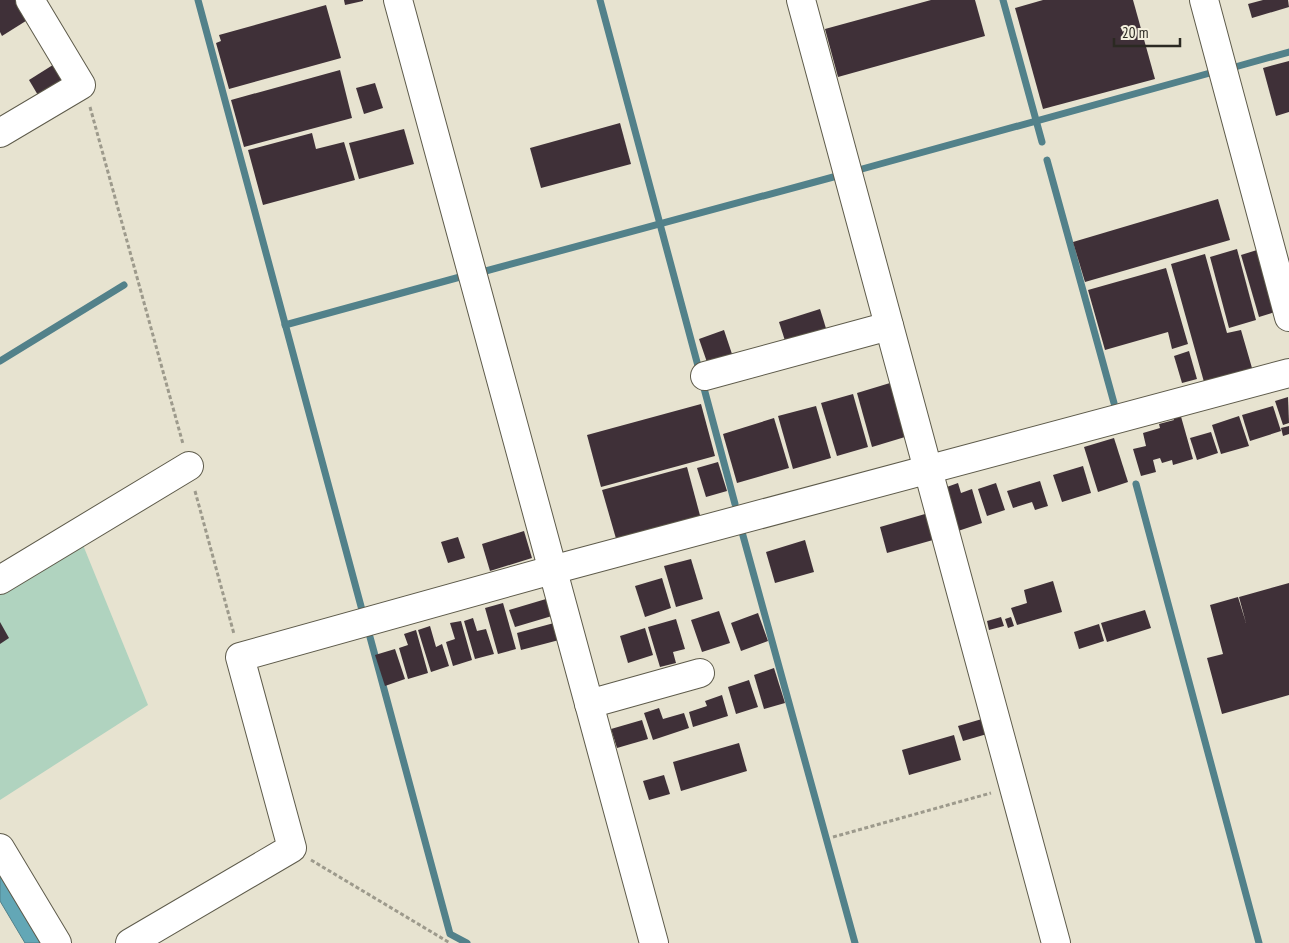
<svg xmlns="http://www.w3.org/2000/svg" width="1289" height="943" font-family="'PT Sans Narrow',sans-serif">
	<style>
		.pitch { fill: #b0d3bf }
		.water { fill: #63a7b6; stroke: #52818a }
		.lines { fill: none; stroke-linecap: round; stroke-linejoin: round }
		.stream { stroke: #52818a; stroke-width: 7 }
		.building { fill: #3f3038 }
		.minor-casing { stroke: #5e5b4b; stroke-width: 30 }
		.path { stroke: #9d9a8c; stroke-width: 3; stroke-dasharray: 4 2.5; stroke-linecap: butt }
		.minor { stroke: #fff; stroke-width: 28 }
	</style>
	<rect width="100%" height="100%" fill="#e7e3d0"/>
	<path class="pitch" d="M81 540 148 705 0 800V588Z"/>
	<path class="water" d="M0 865 47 943H25L0 901Z"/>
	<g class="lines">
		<g class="stream">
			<path d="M198 0 362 610"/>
			<path d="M600 0 735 504"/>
			<path d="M1003 0 1042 142"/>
			<path d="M1235 67 1289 52"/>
			<path d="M1047 160 1114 403"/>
			<path d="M862 169 1210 73"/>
			<path d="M482 272 837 176"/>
			<path d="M285 325 460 277"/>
			<path d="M0 361 124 285"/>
			<path d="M1136 484 1259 943"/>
			<path d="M742 532 855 943"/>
			<path d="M370 637 450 934 467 943"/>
		</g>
	</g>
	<g class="building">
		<path d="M0 0H17L29 19 2 36 0 32Z"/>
		<path d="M344 0H363V1L345 5Z"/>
		<path d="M931 0H975L985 36 838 77 825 29Z"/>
		<path d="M1043 0H1133L1155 79 1043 109 1015 8Z"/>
		<path d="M1263 0H1288L1289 7 1252 18 1248 4Z"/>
		<path d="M326 5 341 58 229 89 216 43 221 41 219 35Z"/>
		<path d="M1289 61V112L1276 116 1263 68Z"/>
		<path d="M56 63 69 85 42 102 29 80Z"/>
		<path d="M340 70 352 118 244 147 231 100Z"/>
		<path d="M375 83 383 108 364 114 356 88Z"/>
		<path d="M620 123 631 164 541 188 530 148Z"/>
		<path d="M404 129 414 164 359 179 349 143Z"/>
		<path d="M312 133 316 149 344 142 355 180 263 205 248 150Z"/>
		<path d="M1218 199 1230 240 1085 282 1073 242Z"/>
		<path d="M1237 249 1256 320 1229 328 1210 257Z"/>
		<path d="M1257 250 1275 312 1259 317 1241 255Z"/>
		<path d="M1205 254 1227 333 1241 330 1252 368 1204 382 1171 264Z"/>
		<path d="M1166 268 1188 344 1172 349 1168 332 1105 350 1088 290Z"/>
		<path d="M820 309 829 338 788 350 779 322Z"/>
		<path d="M724 330 734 360 709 368 699 339Z"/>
		<path d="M1189 351 1197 379 1182 383 1174 356Z"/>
		<path d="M890 383 905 437 872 447 857 393Z"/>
		<path d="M853 394 868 447 837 456 821 403Z"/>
		<path d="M1288 397 1289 423 1283 425 1275 401Z"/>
		<path d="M701 404 715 456 601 487 587 435Z"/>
		<path d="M816 406 831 458 793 469 778 416Z"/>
		<path d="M1273 406 1281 431 1250 441 1242 415Z"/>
		<path d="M1180 413 1193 459 1173 465 1172 460 1162 463 1160 458 1153 460 1156 472 1141 476 1133 449 1146 446 1143 433 1160 428 1159 424 1174 420 1172 415Z"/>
		<path d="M1239 416 1249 446 1221 454 1212 425Z"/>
		<path d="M774 418 789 468 737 483 723 434Z"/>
		<path d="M1289 426V434L1283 436 1281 428Z"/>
		<path d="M1211 432 1218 453 1197 460 1190 438Z"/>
		<path d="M1114 438 1128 482 1098 492 1084 447Z"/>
		<path d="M718 462 727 491 706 497 697 468Z"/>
		<path d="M1083 466 1091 493 1062 502 1053 475Z"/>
		<path d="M687 467 701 519 617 542 602 490Z"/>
		<path d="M1040 481 1048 506 1035 510 1032 502 1013 508 1007 491Z"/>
		<path d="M958 483 961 493 972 489 982 523 958 531 944 488Z"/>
		<path d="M996 483 1005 510 987 516 978 489Z"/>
		<path d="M925 514 933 540 887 553 880 527Z"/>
		<path d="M524 531 532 558 490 571 482 544Z"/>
		<path d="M458 537 465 558 448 563 441 542Z"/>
		<path d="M805 540 814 572 775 583 766 552Z"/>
		<path d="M691 559 703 599 676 607 664 566Z"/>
		<path d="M662 578 671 608 645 617 635 586Z"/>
		<path d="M1053 581 1062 612 1017 625 1011 608 1027 603 1024 590Z"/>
		<path d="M1289 583V695L1222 714 1207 658 1223 654 1210 605 1238 597 1246 623 1239 597Z"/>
		<path d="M546 599 552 616 515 627 509 610Z"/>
		<path d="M503 603 516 649 498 654 485 608Z"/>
		<path d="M1145 610 1151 628 1107 642 1101 623Z"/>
		<path d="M719 611 730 643 702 652 691 620Z"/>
		<path d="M758 613 768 641 741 651 731 623Z"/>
		<path d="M1001 617 1004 626 989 630 987 621Z"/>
		<path d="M1011 617 1014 626 1008 628 1005 619Z"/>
		<path d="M473 618 477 631 486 629 494 654 475 659 464 621Z"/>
		<path d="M676 619 685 649 673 652 676 663 660 667 648 627Z"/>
		<path d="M461 621 472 660 453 666 446 642 455 639 450 623Z"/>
		<path d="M0 622 9 638 0 644Z"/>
		<path d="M554 623 559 640 521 650 517 633Z"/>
		<path d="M1099 624 1104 641 1079 649 1074 632Z"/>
		<path d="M430 626 436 647 442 644 449 666 431 672 418 630Z"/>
		<path d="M645 628 653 655 628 663 620 636Z"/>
		<path d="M416 630 428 673 408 679 399 648 408 645 404 634Z"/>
		<path d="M395 649 405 679 385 686 375 655Z"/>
		<path d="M774 668 785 703 764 709 754 675Z"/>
		<path d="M749 680 758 707 736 714 728 687Z"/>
		<path d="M722 695 728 716 693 727 689 712 707 706 705 701Z"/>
		<path d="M659 708 663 719 684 713 689 728 653 740 644 713Z"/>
		<path d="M982 719 987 734 963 741 958 726Z"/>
		<path d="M642 720 648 739 617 748 611 729Z"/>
		<path d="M954 735 961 760 909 775 902 750Z"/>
		<path d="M739 743 747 771 681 791 673 762Z"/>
		<path d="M664 775 670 794 649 800 643 781Z"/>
	</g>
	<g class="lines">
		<g class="minor-casing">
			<g id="minor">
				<path d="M398 0 654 943"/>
				<path d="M801 0 1056 943"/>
				<path d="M1204 0 1289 317"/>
				<path d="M0 133 81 85 30 0"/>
				<path d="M705 376 889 326"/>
				<path d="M0 580 189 466"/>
				<path d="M589 704 700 673"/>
				<path d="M0 848 57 943"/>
				<path d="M130 943 292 848 240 657 552 570 1289 373"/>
			</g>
		</g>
		<g class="path">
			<path d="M90 107 183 444"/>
			<path d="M195 491 234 634"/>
			<path d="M833 837 991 793"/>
			<path d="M311 860 450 943"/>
		</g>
		<use href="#minor" class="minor"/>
	</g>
	<path d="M1114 38v8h66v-8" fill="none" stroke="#2b2922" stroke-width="2.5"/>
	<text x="1122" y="38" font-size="15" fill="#2b2922" stroke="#f4f0dd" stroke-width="4" paint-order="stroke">20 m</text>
</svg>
